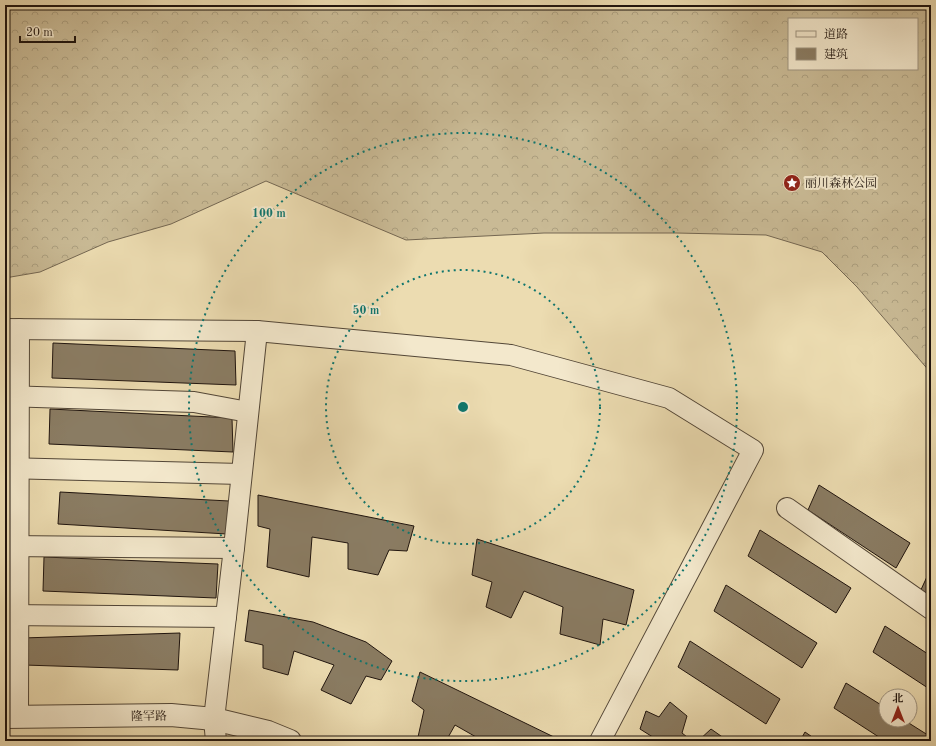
<svg xmlns="http://www.w3.org/2000/svg" width="936" height="746" font-family="'Old Standard TT','Noto Serif SC',serif">
	<style>
		.forest { fill: url(#forest-crowns); stroke: #746752; fill-rule: evenodd }
		.building { fill: #8a7c63; stroke: #1f140e }
		.lines { fill: none; stroke-linecap: round; stroke-linejoin: round }
		.minor-casing { stroke: #524637; stroke-width: 22 }
		.tertiary-casing { stroke: #524637; stroke-width: 24 }
		.minor { stroke: #f3e8cc; stroke-width: 20 }
		.tertiary { stroke: #f3e8cc; stroke-width: 22 }
		.ring { fill: none; stroke: #0f766e; stroke-width: 2; stroke-dasharray: 2 4 }
		.labels { text-anchor: middle; stroke-width: 4; stroke-linejoin: round; paint-order: stroke }
		.poi-label { font-size: 12px; fill: #1f140e; stroke: #f3e8cc; text-anchor: start }
		.street-label { font-size: 12px; fill: #1f140e; stroke: #f3e8cc }
		.centre { fill: #0f766e; stroke: #f3e8cc; stroke-width: 2 }
		.ring-label { font-size: 12px; text-anchor: middle; font-weight: bold; fill: #0f766e; stroke: #f3e8cc; stroke-width: 4; stroke-linejoin: round; paint-order: stroke }
	</style>
	<defs>
		<pattern id="forest-crowns" width="20" height="18" patternUnits="userSpaceOnUse"><rect width="20" height="18" fill="#c9ba95"/><path d="M2 6a3 3 0 1 1 6 0M12 15a3 3 0 1 1 6 0" fill="none" stroke="#ac9f7f"/></pattern>
	</defs>
	<rect width="100%" height="100%" fill="#ecdcb1"/>
	<filter id="stains"><feTurbulence type="fractalNoise" baseFrequency=".005" numOctaves="4"/><feColorMatrix values="0 0 0 0 .2 0 0 0 0 .09 0 0 0 0 .02 0 0 0 .5 -.17"/></filter>
	<radialGradient id="worn" r=".72"><stop offset=".6" stop-color="#630" stop-opacity="0"/><stop offset="1" stop-color="#630" stop-opacity=".3"/></radialGradient>
	<path class="forest" d="M5 5H931V373L857 287 822 252 766 235 676 233H544L406 240 266 181 171 224 108 242 40 272 5 278ZM789 19H917V69H789Z"/>
	<g class="building">
		<rect x="5" y="339" width="2" height="38"/>
		<path d="M53 343 235 351 236 385 52 378Z"/>
		<path d="M50 409 232 418 233 452 49 444Z"/>
		<path d="M5 412H7V451L5 450Z"/>
		<path d="M819 485 910 543 896 568 808 510Z"/>
		<path d="M60 492 229 501 227 534 58 524Z"/>
		<path d="M258 495 414 526 407 551 389 550 378 575 348 569V543L312 537 309 577 267 567 270 529 258 526Z"/>
		<path d="M760 530 851 588 836 613 748 556Z"/>
		<path d="M477 539 634 590 626 625 603 619 600 645 560 634 563 607 524 591 511 618 486 607 492 582 472 575Z"/>
		<path d="M44 557 218 564 216 598 43 591Z"/>
		<path d="M931 568V602L919 594Z"/>
		<path d="M726 585 817 643 802 668 714 611Z"/>
		<path d="M249 610 313 622 366 642 392 661 381 680 366 676 351 704 321 690 334 665 294 651 288 675 263 668V645L245 641Z"/>
		<path d="M885 626 931 656V690L873 652Z"/>
		<path d="M180 633 178 670 24 665 22 638Z"/>
		<path d="M690 641 780 699 766 724 678 667Z"/>
		<path d="M420 672 558 739 557 741H483L455 725 446 741H425L418 737 424 710 412 701Z"/>
		<path d="M846 683 886 708V720H904L931 737V741H885L834 708Z"/>
		<path d="M670 702 687 716 682 733 692 741H659L640 729 646 711 659 717Z"/>
		<path d="M711 729 728 741H698Z"/>
		<path d="M805 732 818 741H800Z"/>
	</g>
	<g class="lines">
		<g class="minor-casing">
			<g id="minor">
				<path d="M5 329 257 331 511 355 669 398 753 450 600 741"/>
				<path d="M5 396 194 402 248 412"/>
				<path d="M5 468 241 474"/>
				<path d="M787 508 931 609"/>
				<path d="M5 546 234 548"/>
				<path d="M5 615 226 617"/>
				<path d="M18 717 19 329"/>
				<path d="M216 741 214 719 234 548 257 331"/>
			</g>
		</g>
		<g class="tertiary-casing">
			<path id="tertiary" d="M5 717 171 715 214 719 268 732 290 741"/>
		</g>
		<use href="#minor" class="minor"/>
		<use href="#tertiary" class="tertiary"/>
	</g>
	<g class="ring">
		<circle cx="463" cy="407" r="137"/>
		<circle cx="463" cy="407" r="274"/>
	</g>
	<defs>
		<g id="sight-disc" transform="scale(0.9)"><circle r="9.5" fill="#8f2418" stroke="#f3e8cc"/><path d="M0-6L1.8-2.2L6-1.7L2.9 1.2L3.7 5.4L0 3.3L-3.7 5.4L-2.9 1.2L-6-1.7L-1.8-2.2Z" fill="#fff"/></g>
	</defs>
	<g fill-rule="evenodd">
		<use href="#sight-disc" x="792" y="183"/>
	</g>
	<g class="labels">
		<g class="poi-label">
			<text x="805" y="187">丽川森林公园</text>
		</g>
		<g class="street-label">
			<text transform="translate(149 716) rotate(-1)" y="4">隆罕路</text>
		</g>
	</g>
	<circle cx="463" cy="407" r="6" class="centre"/>
	<g class="ring-label">
		<text x="269" y="217">100 m</text>
		<text x="366" y="314">50 m</text>
	</g>
	<rect width="936" height="746" fill="none" stroke="#ecdcb1" stroke-width="20"/>
	<rect x="6" y="6" width="924" height="734" fill="none" stroke="#1f140e" stroke-width="2"/>
	<rect x="10" y="10" width="916" height="726" fill="none" stroke="#1f140e"/>
	<rect x="788" y="18" width="130" height="52" fill="#f3e8cc" stroke="#9e9380"/>
	<rect x="796" y="31" width="20" height="6" fill="#f3e8cc" stroke="#9e9380"/>
	<text x="824" y="38" font-size="12" fill="#1f140e">道路</text>
	<rect x="796" y="48" width="20" height="12" fill="#8a7c63" stroke="#9e9380"/>
	<text x="824" y="58" font-size="12" fill="#1f140e">建筑</text>
	<g transform="translate(898 708)"><circle r="19" fill="#f3e8cc" stroke="#9e9380"/>
	<path d="M0-3L7 15L0 10L-7 15Z" fill="#8f2418"/>
	<text y="-6" font-size="11" font-weight="bold" text-anchor="middle" fill="#1f140e">北</text>
	</g>
	<path d="M20 36v6h55v-6" fill="none" stroke="#1f140e" stroke-width="2"/>
	<text x="26" y="36" font-size="12" fill="#1f140e" stroke="#f3e8cc" stroke-width="3" paint-order="stroke">20 m</text>
	<rect width="100%" height="100%" filter="url(#stains)"/>
	<rect width="100%" height="100%" fill="url(#worn)"/>
</svg>
